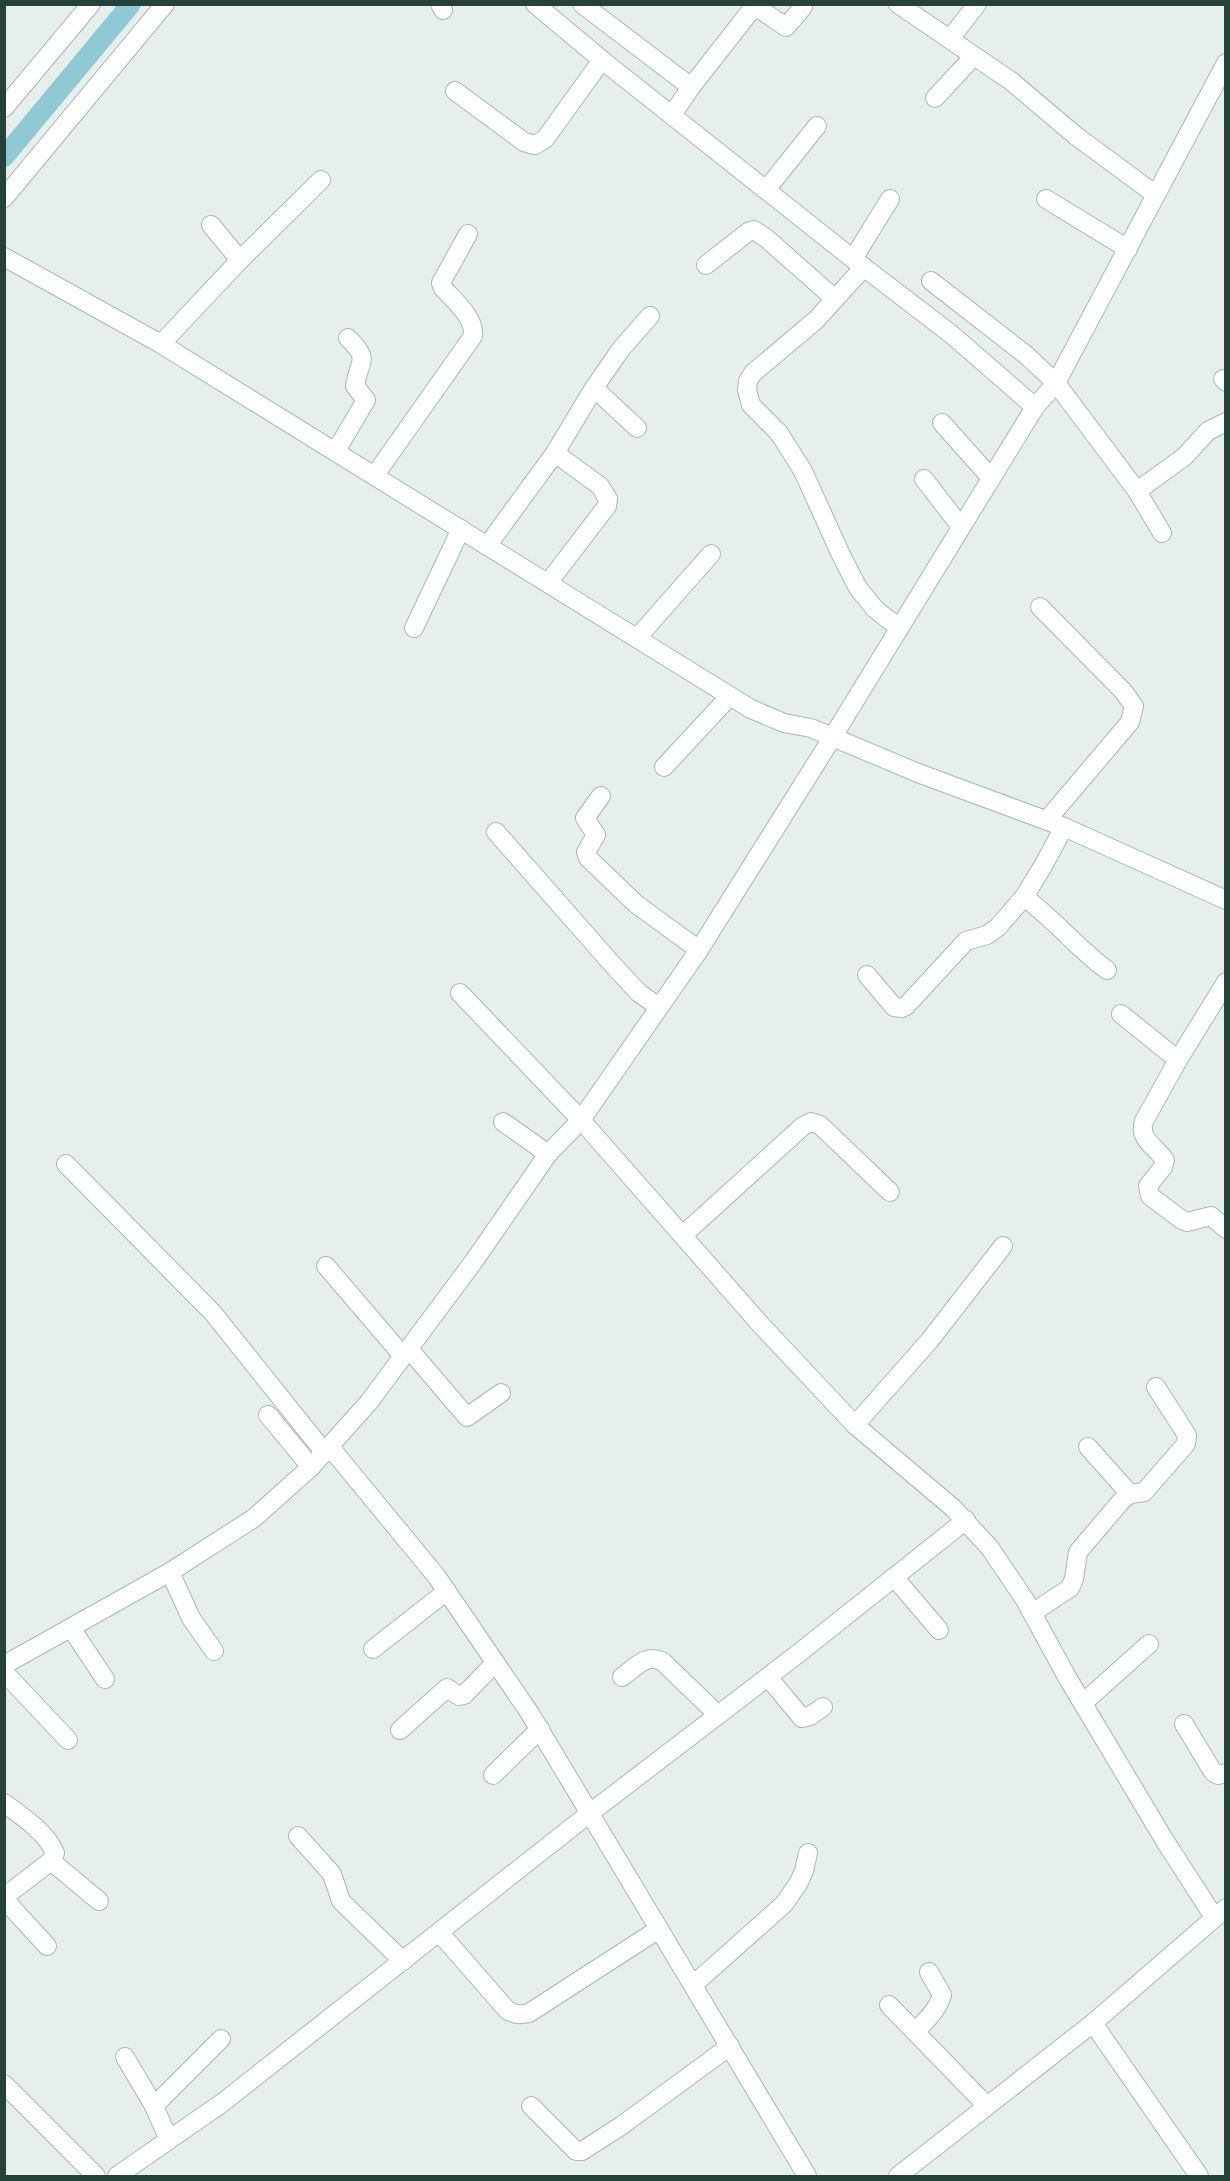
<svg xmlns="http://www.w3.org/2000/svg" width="1230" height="2181" font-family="'Work Sans',sans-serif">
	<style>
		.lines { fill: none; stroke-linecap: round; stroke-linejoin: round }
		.canal { stroke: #8ec9d4; stroke-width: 20 }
		.minor-casing { stroke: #a8b8b2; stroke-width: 20 }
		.minor { stroke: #fff; stroke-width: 18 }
	</style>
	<rect width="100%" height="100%" fill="#e6efeb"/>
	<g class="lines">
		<path class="canal" d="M4 157 131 4"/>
		<g class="minor-casing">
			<g id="minor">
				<path d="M440 4 443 10"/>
				<path d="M535 4 602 60 853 259 951 334 1035 407"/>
				<path d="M582 4 691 87"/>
				<path d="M898 4 1011 81 1076 136 1156 195"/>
				<path d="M755 6 786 27 803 7"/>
				<path d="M950 39 977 4"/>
				<path d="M455 91 524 142 535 145 545 139 602 60"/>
				<path d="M935 98 974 56"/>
				<path d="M4 108 91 4"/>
				<path d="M672 115 691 87 756 4"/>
				<path d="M766 190 817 126"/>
				<path d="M4 198 165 4"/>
				<path d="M1046 199 1128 249"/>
				<path d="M211 225 240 260"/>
				<path d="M4 257 161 344 751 709 784 723 811 728 918 773 1064 827 1226 900"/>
				<path d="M853 259 890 199"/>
				<path d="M706 265 748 232 754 230 766 238 835 299"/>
				<path d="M864 267 816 320 753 373 748 381 747 390 751 405 779 433 803 471 841 555 858 588 875 609 899 628"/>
				<path d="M931 281 1026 355 1056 383 1137 491 1184 457 1208 431 1226 422"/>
				<path d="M161 344 240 260 321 180"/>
				<path d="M1223 379 1226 382"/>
				<path d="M594 388 637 428"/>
				<path d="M942 423 991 478"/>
				<path d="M336 451 366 400 355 386C359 359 371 361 348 338"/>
				<path d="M375 475 473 336C475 317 454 301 443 288L441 283 468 234"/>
				<path d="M924 479 961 527"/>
				<path d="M1137 491 1162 533"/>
				<path d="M487 546 555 453 594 388 621 349 650 316"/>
				<path d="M548 583 607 506 608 499 600 486 555 453"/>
				<path d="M1040 607 1123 691 1134 706 1130 722 1047 820"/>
				<path d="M414 628 461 529"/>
				<path d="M637 638 711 554"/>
				<path d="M664 767 729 697"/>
				<path d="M601 796 585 818 596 835 586 852 588 858 636 904 699 950"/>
				<path d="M496 832 612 964 639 993 659 1007"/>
				<path d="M1024 897C1054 919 1077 948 1107 970"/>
				<path d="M867 975 894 1007 902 1008 906 1006 966 941 987 935 998 927 1024 897 1043 866 1064 827"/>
				<path d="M1226 982 1178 1060 1144 1121C1138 1139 1155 1146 1165 1160L1163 1167 1148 1186 1150 1196 1182 1220 1187 1222 1211 1216 1226 1229"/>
				<path d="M460 993 581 1120 761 1325 855 1425 953 1508 990 1548 1025 1600 1067 1677 1165 1841 1214 1917"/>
				<path d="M1121 1014 1178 1060"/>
				<path d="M503 1122 548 1154"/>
				<path d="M66 1164 213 1313 325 1453"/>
				<path d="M683 1235 803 1126 811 1122 820 1125 890 1192"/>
				<path d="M326 1266 403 1356"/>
				<path d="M409 1349 467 1417 501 1393"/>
				<path d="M268 1415 311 1467"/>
				<path d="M855 1425 930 1340 1003 1246"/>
				<path d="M330 1447 437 1577 529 1712 807 2176"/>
				<path d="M1088 1447 1130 1494"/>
				<path d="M170 1572 191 1618 214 1651"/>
				<path d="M894 1577 939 1630"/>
				<path d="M1032 1613 1070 1588 1074 1579 1078 1552 1123 1499 1130 1494 1144 1492 1186 1444 1187 1436 1185 1432 1156 1387"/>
				<path d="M71 1628 105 1679"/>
				<path d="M373 1649 447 1591"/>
				<path d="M4 1665 170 1572 254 1518 311 1467 369 1402 474 1261 548 1154 581 1120 699 950 832 738 1035 407 1056 383 1226 63"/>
				<path d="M4 1672 68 1740"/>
				<path d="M622 1677C636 1667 645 1654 662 1661L718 1715"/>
				<path d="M768 1677 802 1718 810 1716 823 1707"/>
				<path d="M1083 1703 1149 1644"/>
				<path d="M1184 1724 1213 1772 1218 1775 1226 1773"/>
				<path d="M400 1730 447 1688 459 1696 464 1695 495 1663"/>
				<path d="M493 1775 540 1729"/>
				<path d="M4 1803C22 1816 47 1833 55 1853L51 1861 4 1897"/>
				<path d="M298 1836 332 1874 341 1901 347 1907 403 1961"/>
				<path d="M51 1861 99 1901"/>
				<path d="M4 1899 47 1946"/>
				<path d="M439 1932 507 2010C515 2015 520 2015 529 2013L659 1929"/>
				<path d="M693 1985 784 1904 798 1884 804 1871 808 1853"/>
				<path d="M889 2005 986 2105"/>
				<path d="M1093 2023 1199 2176"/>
				<path d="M915 2032C926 2020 938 2010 942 1995L929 1972"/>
				<path d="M125 2057 154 2106 169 2140"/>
				<path d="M4 2084 96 2176"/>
				<path d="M154 2106 221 2039"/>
				<path d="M531 2106 576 2151H582L621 2126 730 2046"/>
				<path d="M117 2176 222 2103 590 1813 799 1653 966 1520"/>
				<path d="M898 2176 1093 2023 1226 1908"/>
			</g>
		</g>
		<use href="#minor" class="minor"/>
	</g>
	<rect width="1230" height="2181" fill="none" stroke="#24423a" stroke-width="12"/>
</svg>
